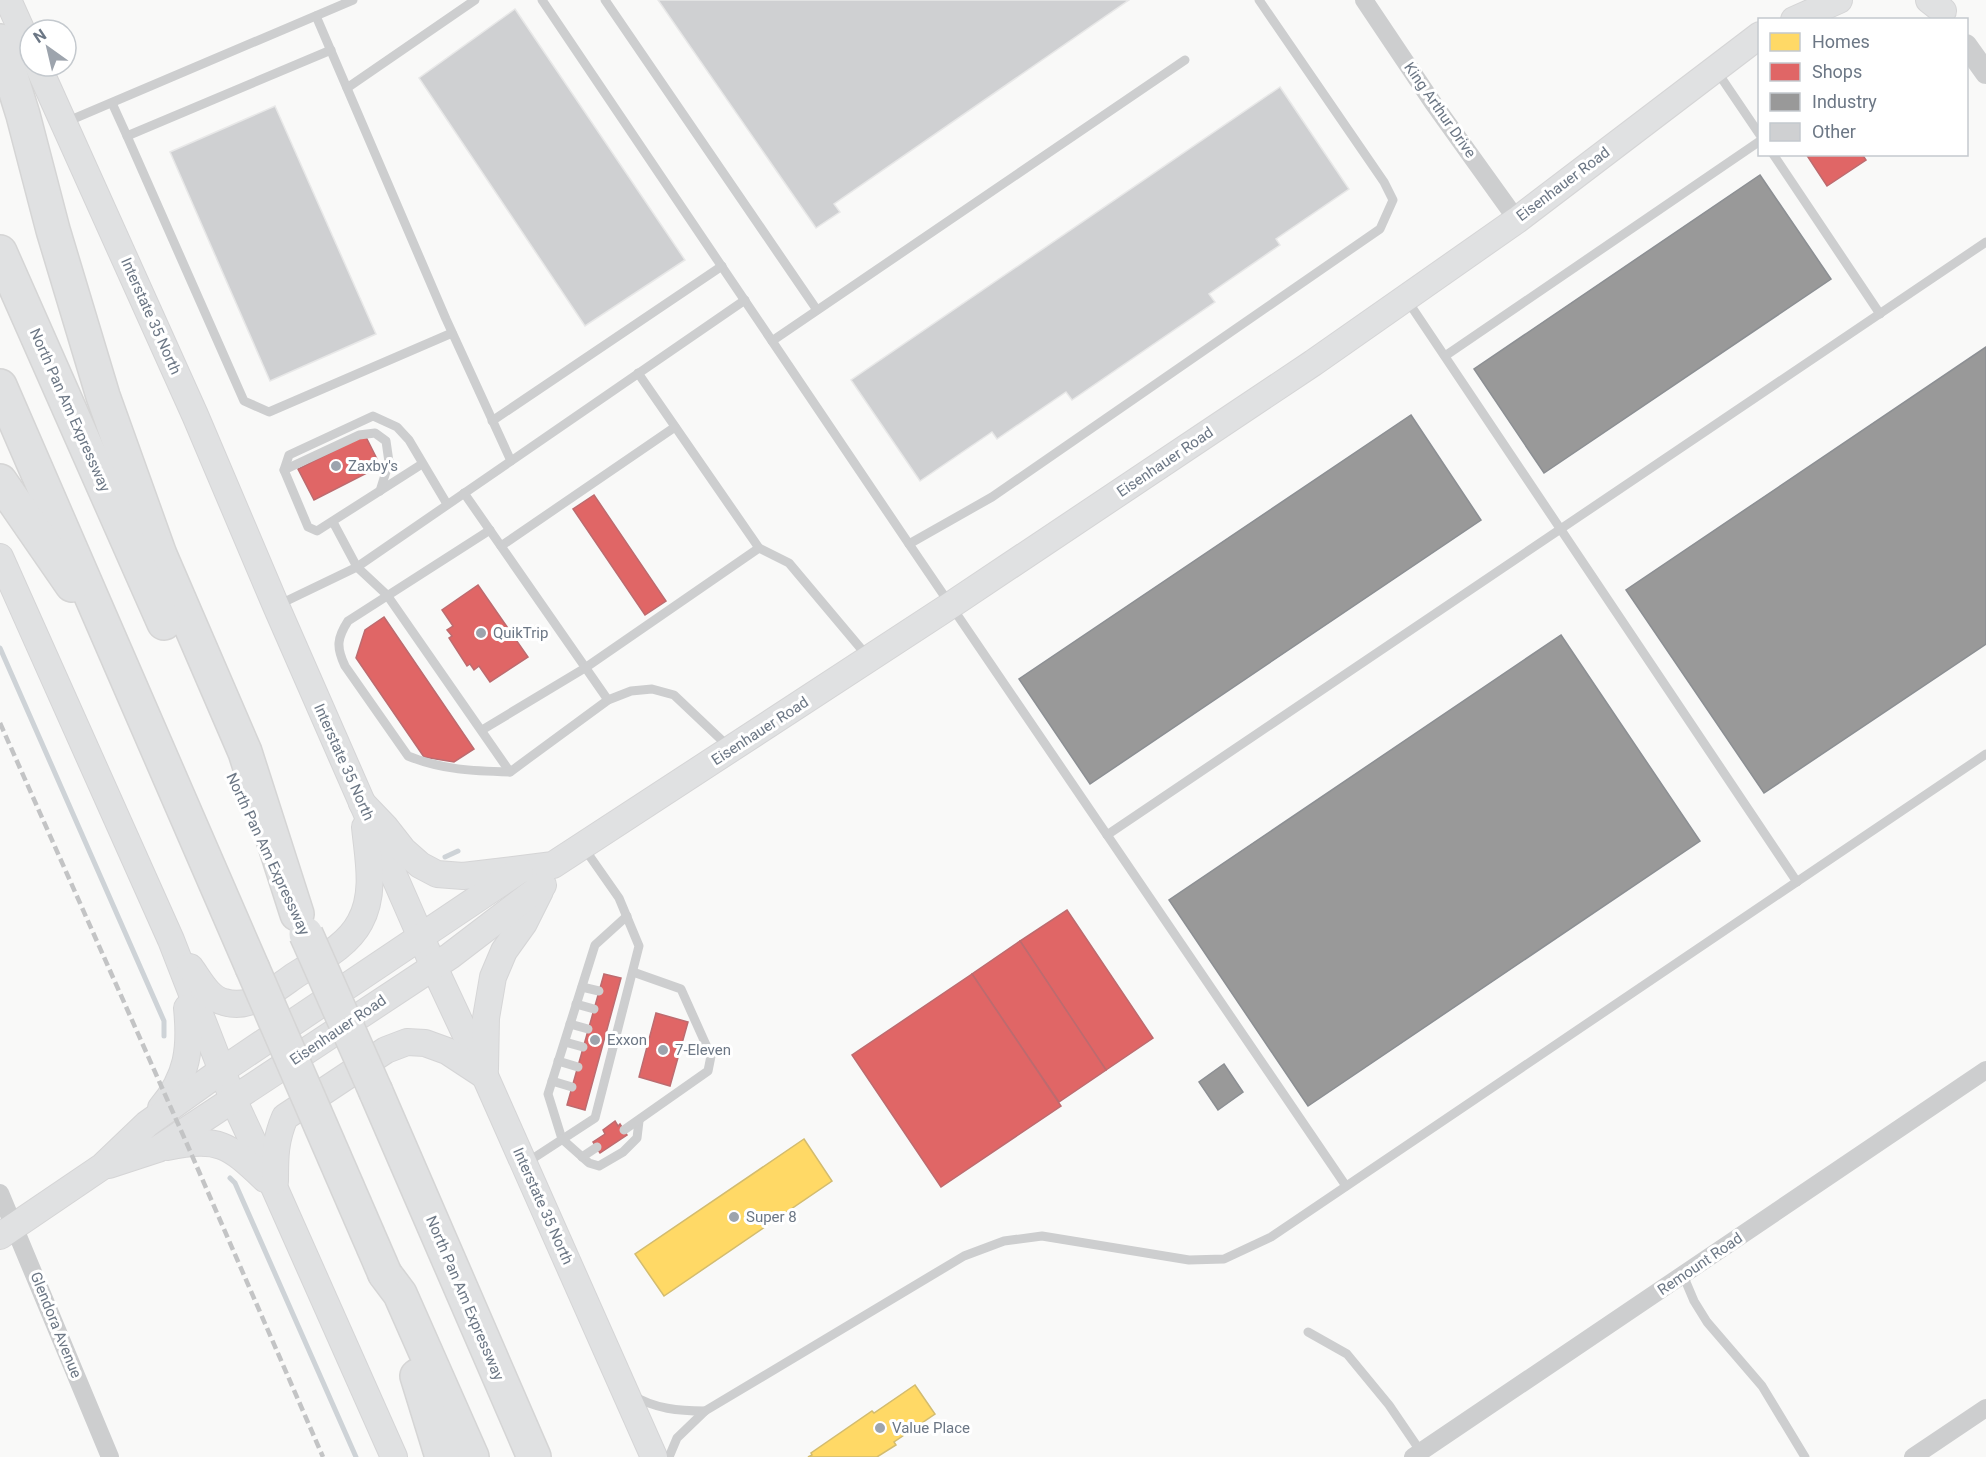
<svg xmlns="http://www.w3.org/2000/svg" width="1986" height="1457" font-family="Roboto,sans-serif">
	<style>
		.homes { fill: #ffd966; stroke: #d3bc6f; stroke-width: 1.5 }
		.shops { fill: #e06666; stroke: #bd6b6f; stroke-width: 1.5 }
		.industry { fill: #999; stroke: #8c8f93; stroke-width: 1.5 }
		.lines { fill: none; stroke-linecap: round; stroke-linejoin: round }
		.stream { stroke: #ced3d7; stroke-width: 5 }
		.building { fill: #cfd0d2; stroke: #e8e8e8; stroke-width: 1.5 }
		.secondary-casing { stroke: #d5d5d6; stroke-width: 28 }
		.motorway-casing { stroke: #d5d5d5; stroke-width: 36 }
		.service { stroke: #cdcecf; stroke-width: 9 }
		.minor { stroke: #cdcecf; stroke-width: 18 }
		.tertiary { stroke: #cdcecf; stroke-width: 22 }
		.secondary { stroke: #e0e1e2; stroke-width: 26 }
		.motorway { stroke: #e0e1e2; stroke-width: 33 }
		.rail { stroke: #c3c4c5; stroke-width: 4.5; stroke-dasharray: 9 4.5; stroke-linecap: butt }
		.motorway-bridge-casing { stroke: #d5d5d5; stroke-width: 36; stroke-linecap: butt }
		.motorway-bridge { stroke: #e0e1e2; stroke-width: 33 }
		.poi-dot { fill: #9da4ad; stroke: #fff; stroke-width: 2 }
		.labels { text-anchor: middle; stroke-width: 6; stroke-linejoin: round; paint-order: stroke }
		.street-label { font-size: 15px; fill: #6c7785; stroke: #fff }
		.poi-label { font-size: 15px; fill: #6c7785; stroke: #fff; text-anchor: start }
	</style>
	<rect width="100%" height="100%" fill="#f9f9f8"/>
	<g class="homes">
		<path d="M804 1139 832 1181 664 1296 635 1254Z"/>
		<path d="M915 1385 935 1414 894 1442 896 1445 877 1457H808L812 1455 811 1453 872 1411 874 1413Z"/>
	</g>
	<g class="shops">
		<path d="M1806 154H1862L1866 160 1827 186Z"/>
		<path d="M365 435 377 459 368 464 371 471 314 500 298 469Z"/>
		<path d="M594 495 666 601 645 615 573 509Z"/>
		<path d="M478 585 528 657 490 682 479 666 474 670 470 664 467 666 449 638 452 636 447 630 453 626 442 610Z"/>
		<path d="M384 617 474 749 454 762 424 757 356 658 365 630Z"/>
		<path d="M1067 910 1153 1038 1106 1070 1020 941Z"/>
		<path d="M1020 941 1106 1070 1059 1102 972 974Z"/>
		<path d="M604 974 621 978 585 1110 567 1105Z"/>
		<path d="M972 974 1061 1106 941 1187 852 1055Z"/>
		<path d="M656 1013 688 1022 670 1086 639 1077Z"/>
		<path d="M615 1121 618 1126 620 1124 627 1135 600 1153 593 1142 605 1134 603 1130Z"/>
	</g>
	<g class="industry">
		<path d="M1760 175 1831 279 1544 473 1474 369Z"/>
		<path d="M1986 347V644L1764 793 1626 590Z"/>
		<path d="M1411 415 1481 520 1090 784 1019 679Z"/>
		<path d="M1561 635 1700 841 1308 1106 1169 900Z"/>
		<path d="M1224 1064 1243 1092 1218 1110 1199 1082Z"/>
	</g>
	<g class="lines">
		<g class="stream">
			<path d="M0 648 164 1021V1036"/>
			<path d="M445 857 458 851"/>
			<path d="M230 1178 235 1183 356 1457"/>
		</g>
	</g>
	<g class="building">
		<path d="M658 0H1129L834 204 840 212 816 228Z"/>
		<path d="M515 9 685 260 585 326 419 78Z"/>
		<path d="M1280 87 1349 189 1276 239 1280 245 1209 294 1215 302 1072 400 1066 392 997 439 992 432 920 481 851 380Z"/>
		<path d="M275 106 376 334 270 381 170 152Z"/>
	</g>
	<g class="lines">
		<g class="secondary-casing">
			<g id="secondary">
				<path d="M8 0 30 49"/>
				<path d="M1929 0 1943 11"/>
				<path d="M1794 20 1839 0"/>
				<path d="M38 66 195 415 276 606 434 967 485 1076 654 1457"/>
				<path d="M0 557 171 940 233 1099 275 1189 394 1457"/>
				<path d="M362 803 385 827 403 850 420 865 437 874 463 876 553 865 951 605 1313 363 1517 220 1760 35"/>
				<path d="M190 967C199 979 208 998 224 1002 237 1006 251 1003 263 996 274 991 284 983 294 976 317 961 347 947 360 922 376 893 368 858 365 827"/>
				<path d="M485 1069 486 1018 493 977 504 951 524 923 540 891"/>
				<path d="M161 1108C188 1076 191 1048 187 1008"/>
				<path d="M167 1147C219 1137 228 1144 265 1179"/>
				<path d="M109 1165 158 1149 450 956 543 885"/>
				<path d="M275 1181C275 1157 275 1140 285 1117L386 1050 407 1042 425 1043 447 1051 485 1076"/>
				<path d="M0 1236 103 1166 147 1124 221 1071 520 870"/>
			</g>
		</g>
		<g class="motorway-casing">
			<g id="motorway">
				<path d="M0 41 23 115 53 230 103 396 160 555 245 752 297 914"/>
				<path d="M0 252 164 623"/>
				<path d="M0 386C85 579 167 774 252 967"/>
				<path d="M0 481 72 585"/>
				<path d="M376 1092 534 1457"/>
				<path d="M385 1274 400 1294 472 1457"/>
				<path d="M417 1376 442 1457"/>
			</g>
		</g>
		<g class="service">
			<path d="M542 0 909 544 1346 1186"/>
			<path d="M605 0 817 310"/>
			<path d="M316 16 446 319 511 461"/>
			<path d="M331 50 127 136 244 401 269 412 452 333"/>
			<path d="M1716 70 1760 135"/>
			<path d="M347 88 475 0"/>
			<path d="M112 103 127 136"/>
			<path d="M66 122 353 0"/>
			<path d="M1773 154 1880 314"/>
			<path d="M1407 300 1797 882"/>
			<path d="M772 341 1185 60"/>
			<path d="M1445 356 1760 141"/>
			<path d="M638 373 759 548 789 563 868 657"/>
			<path d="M492 421 722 266"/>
			<path d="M422 464 317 531 308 527 284 470 289 455 373 416 397 427 409 440 447 504"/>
			<path d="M284 470 359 435 375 433 386 441 389 462 380 491"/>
			<path d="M464 493 608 700"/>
			<path d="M333 522 357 567 387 595 510 772 608 700 631 691 652 689 674 695 730 748"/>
			<path d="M490 530 348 621C337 638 336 647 345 666L408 756C442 770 474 771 510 772"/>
			<path d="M909 544 992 497 1380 229 1393 200 1384 182 1259 0"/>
			<path d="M501 546 675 427"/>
			<path d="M278 605 357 567 745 300"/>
			<path d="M482 730 585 668 759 548"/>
			<path d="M1107 835 1986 242"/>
			<path d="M627 916 595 945 548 1094 562 1139 589 1163 599 1166 623 1152 637 1138 639 1121"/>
			<path d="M582 987 599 991"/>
			<path d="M576 1004 594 1009"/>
			<path d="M570 1024 588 1029"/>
			<path d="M565 1042 583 1047"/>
			<path d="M558 1061 578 1067"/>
			<path d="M552 1081 572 1087"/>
			<path d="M624 1130 708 1071 711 1056 681 989 633 972"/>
			<path d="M582 1157 597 1147"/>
			<path d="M526 1163 595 1118 639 946 619 898 584 848"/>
			<path d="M1683 1275 1694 1301 1707 1322 1762 1386 1805 1457"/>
			<path d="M1308 1332 1347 1354 1389 1405 1421 1452"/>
			<path d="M632 1395C655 1409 679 1411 705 1411"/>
			<path d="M669 1457 677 1438 705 1411 964 1256 1004 1241 1042 1236 1189 1260 1224 1259 1271 1237 1986 754"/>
		</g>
		<g class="minor">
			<path d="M1364 0 1433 103 1517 220"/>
			<path d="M0 1193 110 1457"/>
			<path d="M1413 1457 1986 1070"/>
			<path d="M1913 1457 1986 1408"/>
		</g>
		<path class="tertiary" d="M1966 45 1986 73"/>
		<use href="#secondary" class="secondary"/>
		<use href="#motorway" class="motorway"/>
		<path class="rail" d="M0 723 187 1144 323 1457"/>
		<g class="motorway-bridge-casing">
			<g id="motorway-bridge">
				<path d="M306 934 376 1092"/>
				<path d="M252 967 385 1274"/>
			</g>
		</g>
		<use href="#motorway-bridge" class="motorway-bridge"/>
	</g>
	<g class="poi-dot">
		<circle cx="336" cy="466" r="6"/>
		<circle cx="481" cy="633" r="6"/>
		<circle cx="595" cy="1040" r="6"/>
		<circle cx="663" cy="1050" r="6"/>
		<circle cx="734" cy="1217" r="6"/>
		<circle cx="880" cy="1428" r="6"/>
	</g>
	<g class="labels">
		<g class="street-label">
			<text transform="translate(1440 110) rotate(55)" y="5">King Arthur Drive</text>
			<text transform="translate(1563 184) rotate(-37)" y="5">Eisenhauer Road</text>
			<text transform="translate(151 316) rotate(66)" y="5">Interstate 35 North</text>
			<text transform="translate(70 410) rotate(66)" y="5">North Pan Am Expressway</text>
			<text transform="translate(1165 462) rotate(-34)" y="5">Eisenhauer Road</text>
			<text transform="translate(760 731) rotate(-33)" y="5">Eisenhauer Road</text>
			<text transform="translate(344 762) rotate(66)" y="5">Interstate 35 North</text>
			<text transform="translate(268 854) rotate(65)" y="5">North Pan Am Expressway</text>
			<text transform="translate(338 1030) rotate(-34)" y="5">Eisenhauer Road</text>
			<text transform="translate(543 1206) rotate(66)" y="5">Interstate 35 North</text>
			<text transform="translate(1700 1264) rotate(-34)" y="5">Remount Road</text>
			<text transform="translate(465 1298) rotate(67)" y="5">North Pan Am Expressway</text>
			<text transform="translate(56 1325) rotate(68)" y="5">Glendora Avenue</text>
		</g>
		<g class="poi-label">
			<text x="348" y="471">Zaxby's</text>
			<text x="493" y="638">QuikTrip</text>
			<text x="607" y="1045">Exxon</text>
			<text x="675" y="1055">7-Eleven</text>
			<text x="746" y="1222">Super 8</text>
			<text x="892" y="1433">Value Place</text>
		</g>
	</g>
	<rect x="1758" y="18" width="210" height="138" fill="#ffffff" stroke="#c4c9ce" stroke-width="1.5"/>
	<rect x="1770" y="33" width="30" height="18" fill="#ffd966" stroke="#c4c9ce" stroke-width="1.5"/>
	<text x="1812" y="48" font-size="18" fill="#6c7785">Homes</text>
	<rect x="1770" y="63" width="30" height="18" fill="#e06666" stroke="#c4c9ce" stroke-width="1.5"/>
	<text x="1812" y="78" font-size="18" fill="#6c7785">Shops</text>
	<rect x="1770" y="93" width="30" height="18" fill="#999999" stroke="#c4c9ce" stroke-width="1.5"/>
	<text x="1812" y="108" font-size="18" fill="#6c7785">Industry</text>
	<rect x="1770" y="123" width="30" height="18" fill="#cfd0d2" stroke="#c4c9ce" stroke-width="1.5"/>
	<text x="1812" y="138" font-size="18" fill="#6c7785">Other</text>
	<g transform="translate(48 48) rotate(326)"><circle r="28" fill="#ffffff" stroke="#c4c9ce" stroke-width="1.5"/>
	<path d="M0-4.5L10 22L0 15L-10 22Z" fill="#9da4ad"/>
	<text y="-9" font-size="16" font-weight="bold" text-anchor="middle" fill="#6c7785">N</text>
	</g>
</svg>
